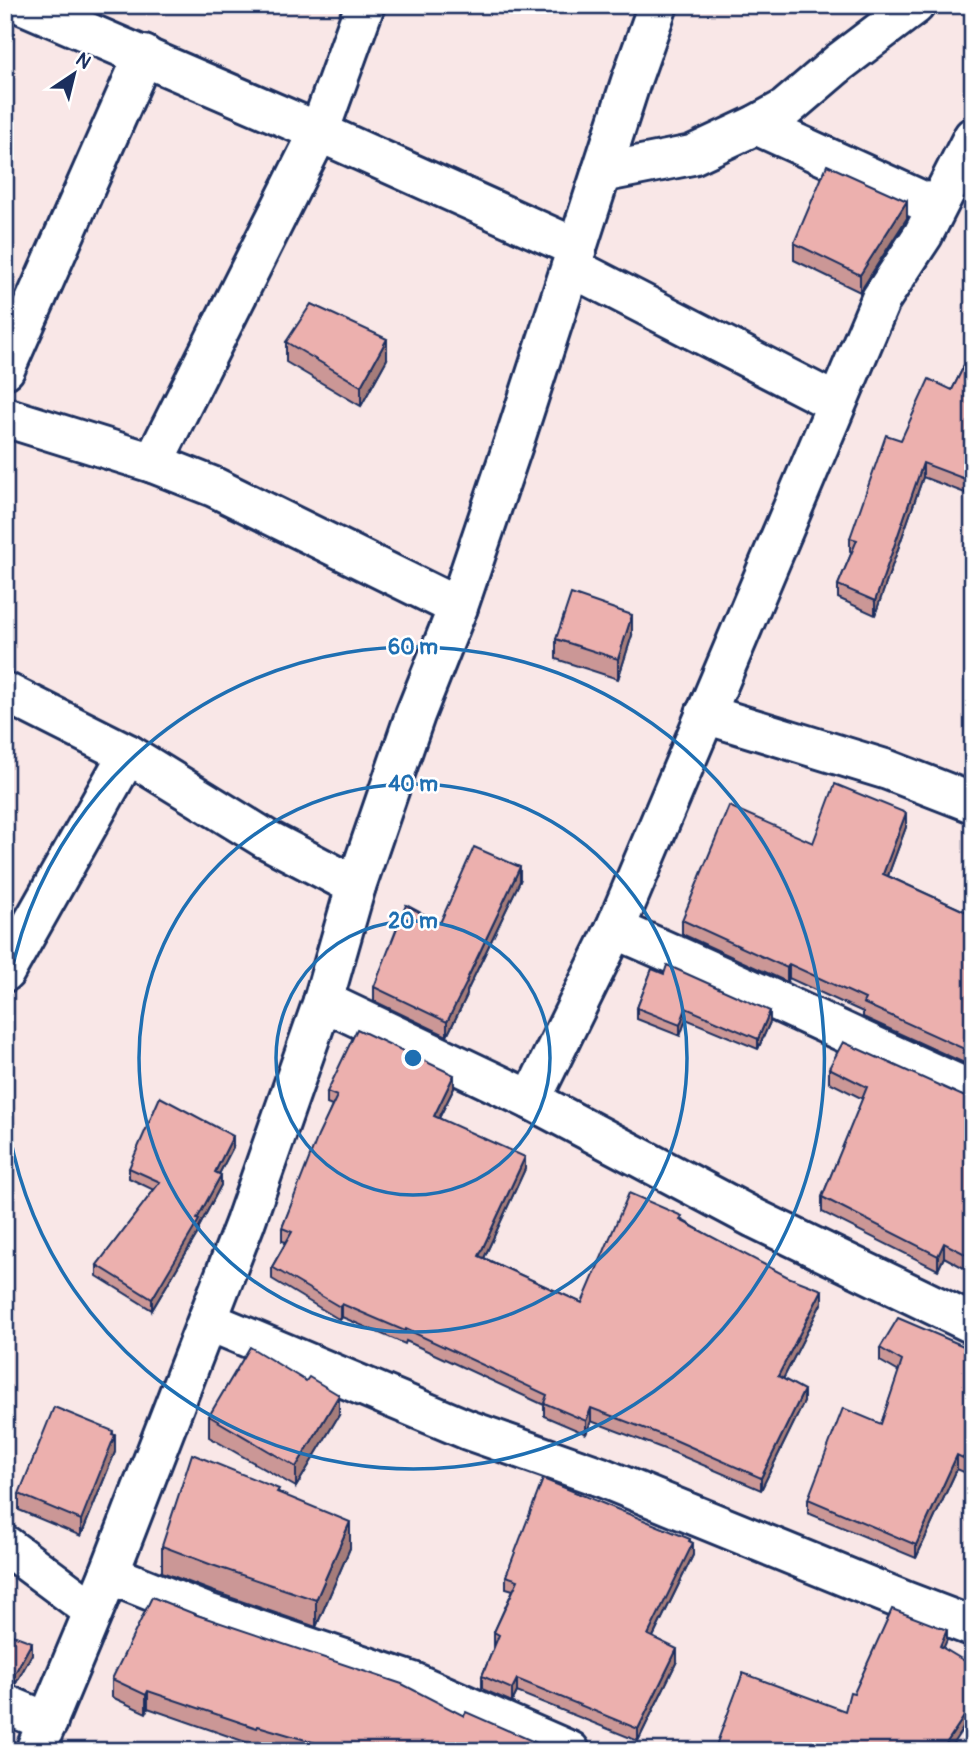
<svg xmlns="http://www.w3.org/2000/svg" width="978" height="1756" font-family="Pangolin,sans-serif">
	<style>
		.lines { fill: none; stroke-linecap: round; stroke-linejoin: round }
		.minor-casing { stroke: #1b2f5e; stroke-width: 44 }
		.tertiary-casing { stroke: #1b2f5e; stroke-width: 44 }
		.minor { stroke: #fff; stroke-width: 38 }
		.tertiary { stroke: #fff; stroke-width: 38 }
		.wall { fill: #cb9796; stroke: #1b2f5e; stroke-width: 2 }
		.shaded-wall { fill: #a57b7a; stroke: #1b2f5e; stroke-width: 2 }
		.building { fill: #ecb0ae; stroke: #1b2f5e; stroke-width: 2 }
		.ring { fill: none; stroke: #1f6fb2; stroke-width: 3.5 }
		.centre { fill: #1f6fb2; stroke: #fff; stroke-width: 3.5 }
		.ring-label { font-size: 21px; text-anchor: middle; font-weight: bold; fill: #1f6fb2; stroke: #fff; stroke-width: 5; stroke-linejoin: round; paint-order: stroke }
	</style>
	<rect width="100%" height="100%" fill="#f9e7e7"/>
	<filter id="ink" filterUnits="userSpaceOnUse"><feTurbulence type="fractalNoise" baseFrequency=".0143" numOctaves="2"/><feDisplacementMap in="SourceGraphic" scale="14" xChannelSelector="R" yChannelSelector="G"/><feConvolveMatrix kernelMatrix="1 2 1 2 8 2 1 2 1" color-interpolation-filters="sRGB"/></filter>
	<g filter="url(#ink)">
		<g class="lines">
			<g class="minor-casing">
				<g id="minor">
					<path d="M24 5 319 132 577 248"/>
					<path d="M756 125 936 207"/>
					<path d="M601 173 692 155 756 125 785 109 840 62 915 5"/>
					<path d="M571 267 836 403"/>
					<path d="M5 369 144 55"/>
					<path d="M5 417 153 463 214 487 458 607"/>
					<path d="M153 463 319 132 365 5"/>
					<path d="M5 692 128 754 266 839 356 886"/>
					<path d="M705 714 888 770 973 803"/>
					<path d="M615 929C736 980 853 1038 973 1091"/>
					<path d="M5 972 128 754"/>
					<path d="M323 1001 531 1100 754 1218 973 1324"/>
					<path d="M531 1100 615 929 881 299 923 235 973 137"/>
					<path d="M208 1321 468 1430 601 1477 905 1601 973 1627"/>
					<path d="M5 1545 92 1610"/>
					<path d="M109 1574 204 1612 413 1682 570 1751"/>
					<path d="M5 1704 48 1722"/>
				</g>
			</g>
			<g class="tertiary-casing">
				<path id="tertiary" d="M35 1751 109 1574 245 1223 323 1001 356 886 415 715 458 607 516 436 631 81 658 5"/>
			</g>
			<use href="#minor" class="minor"/>
			<use href="#tertiary" class="tertiary"/>
		</g>
		<g class="wall">
			<path d="M907 218 860 292 794 260V243Z"/>
			<path d="M286 342 387 359 361 406 286 362Z"/>
			<path d="M973 348V496L923 477 875 615 838 598V585L852 552 850 551V538L901 440 952 390Z"/>
			<path d="M632 635 618 679 556 659V639Z"/>
			<path d="M906 827 888 876 973 915V1067L863 1017V1012L789 978 787 982 682 934V920L813 843Z"/>
			<path d="M520 881 467 991V995L447 1036 374 1001V987L440 923Z"/>
			<path d="M652 969 770 1022 758 1049 686 1019 680 1036 637 1019V1008Z"/>
			<path d="M829 1068 973 1098V1273L944 1257 938 1270 822 1212V1197L863 1099 829 1082Z"/>
			<path d="M454 1088 439 1118 525 1169 484 1258 582 1303 682 1220 822 1302 783 1379 804 1402 761 1490 675 1453 591 1421 586 1434 544 1416V1405L406 1341 405 1344 342 1317 340 1320 272 1279V1267L286 1242 282 1241V1228L332 1106 327 1104V1092Z"/>
			<path d="M233 1147 219 1174 221 1185 199 1227V1231L152 1310 97 1276V1265L154 1190 129 1178V1168Z"/>
			<path d="M880 1348 973 1350V1476L957 1469 916 1558 808 1513V1499L881 1424 899 1372 880 1361Z"/>
			<path d="M339 1415 296 1487 209 1437V1416Z"/>
			<path d="M113 1435 115 1452 81 1536 19 1510V1494Z"/>
			<path d="M279 1492 350 1548 316 1627 212 1591 162 1572V1546Z"/>
			<path d="M690 1541 693 1555 653 1637 677 1661 638 1741 517 1692 512 1702 482 1689V1676L495 1645H494V1632L513 1590 506 1588V1576Z"/>
			<path d="M197 1615 464 1716 555 1751H282L258 1744 257 1746 148 1708 146 1713 112 1697V1679Z"/>
			<path d="M5 1632 32 1654 15 1685 5 1683Z"/>
		</g>
		<g class="shaded-wall">
			<path d="M907 201V218L860 292V275Z"/>
			<path d="M387 339V359L361 406V386Z"/>
			<path d="M923 463V477L875 615V601Z"/>
			<path d="M632 615V635L618 679V659Z"/>
			<path d="M906 813V827L883 889V874Z"/>
			<path d="M520 867V881L467 991V995L447 1036V1022Z"/>
			<path d="M789 964V978L787 982V968Z"/>
			<path d="M686 1008V1019L680 1036V1025Z"/>
			<path d="M770 1011V1022L758 1049V1039Z"/>
			<path d="M454 1075V1088L434 1128V1116Z"/>
			<path d="M233 1136V1147L215 1182V1172Z"/>
			<path d="M525 1157V1169L479 1269V1256Z"/>
			<path d="M221 1175V1185L199 1227V1231L152 1310V1299L197 1219Z"/>
			<path d="M944 1243V1257L938 1270V1256Z"/>
			<path d="M822 1290V1302L778 1389V1376Z"/>
			<path d="M342 1304V1317L340 1320V1307Z"/>
			<path d="M804 1390V1402L761 1490V1478Z"/>
			<path d="M339 1395V1415L296 1487V1467Z"/>
			<path d="M591 1408V1421L586 1434V1421Z"/>
			<path d="M113 1431V1441L115 1435V1452L81 1536V1520Z"/>
			<path d="M957 1455V1469L916 1558V1545Z"/>
			<path d="M350 1522V1548L316 1627V1600Z"/>
			<path d="M690 1539V1549L693 1543V1555L648 1647V1635Z"/>
			<path d="M947 1630V1640L940 1656V1646Z"/>
			<path d="M32 1642V1654L15 1685V1673Z"/>
			<path d="M677 1649V1661L638 1741V1729Z"/>
			<path d="M517 1679V1692L512 1702V1689Z"/>
			<path d="M148 1691V1708L146 1713V1695Z"/>
			<path d="M973 1703V1713L948 1751H941Z"/>
		</g>
		<g class="building">
			<path d="M827 165 907 201 860 275 794 243Z"/>
			<path d="M311 304 387 339 361 386 286 342Z"/>
			<path d="M973 348V482L923 463 875 601 838 585 857 540 850 538 886 435 901 440 929 379 952 390Z"/>
			<path d="M571 594 632 615 618 659 556 639Z"/>
			<path d="M835 784 906 813 883 874 973 915V1053L863 1003 865 999 789 964 787 968 682 920 729 806 813 843Z"/>
			<path d="M474 847 520 867 466 981 467 982 447 1022 374 987 406 905 440 923Z"/>
			<path d="M667 965 770 1011 758 1039 686 1008 680 1025 637 1008 652 969 664 974Z"/>
			<path d="M357 1029 454 1075 434 1116 525 1157 479 1256 582 1303 629 1193 682 1216 680 1220 788 1277 822 1290 778 1376 804 1390 761 1478 675 1440 591 1408 586 1421 544 1403 547 1395 406 1329 405 1331 342 1304 340 1307 272 1267 292 1232 282 1228 318 1136 337 1096 327 1092Z"/>
			<path d="M843 1042 965 1097 973 1098V1258L944 1243 938 1256 822 1197 867 1087 829 1068Z"/>
			<path d="M160 1097 233 1136 215 1172 221 1175 197 1219 199 1220 152 1299 97 1265 160 1182 129 1168Z"/>
			<path d="M898 1318 973 1350V1463L957 1455 916 1545 808 1499 843 1408 881 1424 902 1361 880 1348Z"/>
			<path d="M250 1347 306 1381 309 1377 339 1395 296 1467 209 1416Z"/>
			<path d="M54 1407 113 1431 112 1434 115 1435 81 1520 19 1494Z"/>
			<path d="M192 1454 279 1489 277 1492 350 1522 316 1600 212 1565 162 1546Z"/>
			<path d="M543 1479 690 1539 689 1541 693 1543 648 1635 677 1649 638 1729 517 1679 512 1689 482 1676 499 1635 494 1632 518 1580 506 1576Z"/>
			<path d="M152 1597 197 1615 402 1684 464 1716 466 1712 555 1751H343L258 1726 257 1728 148 1691 146 1695 112 1679Z"/>
			<path d="M892 1609 947 1630 940 1646 973 1666V1703L941 1751H714L743 1673 845 1711 850 1692 854 1693Z"/>
			<path d="M5 1632 32 1642 15 1673 5 1671Z"/>
		</g>
	</g>
	<g class="ring">
		<circle cx="413" cy="1058" r="137"/>
		<circle cx="413" cy="1058" r="274"/>
		<path d="M6 1004A411 411 0 1 1 6 1112"/>
	</g>
	<circle cx="413" cy="1058" r="10" class="centre"/>
	<g class="ring-label">
		<text x="413" y="654">60 m</text>
		<text x="413" y="791">40 m</text>
		<text x="413" y="928">20 m</text>
	</g>
	<rect width="978" height="1756" fill="none" stroke="#fff" stroke-width="28"/>
	<rect x="14" y="14" width="950" height="1728" fill="none" stroke="#1b2f5e" stroke-width="2.5" filter="url(#ink)"/>
	<g transform="translate(74 74) rotate(35)" stroke="#ffffff" stroke-width="5" paint-order="stroke">
	<path d="M0-5L12 26L0 18L-12 26Z" fill="#1b2f5e"/>
	<text y="-10" font-size="19" font-weight="bold" text-anchor="middle" fill="#1b2f5e">N</text>
	</g>
</svg>
